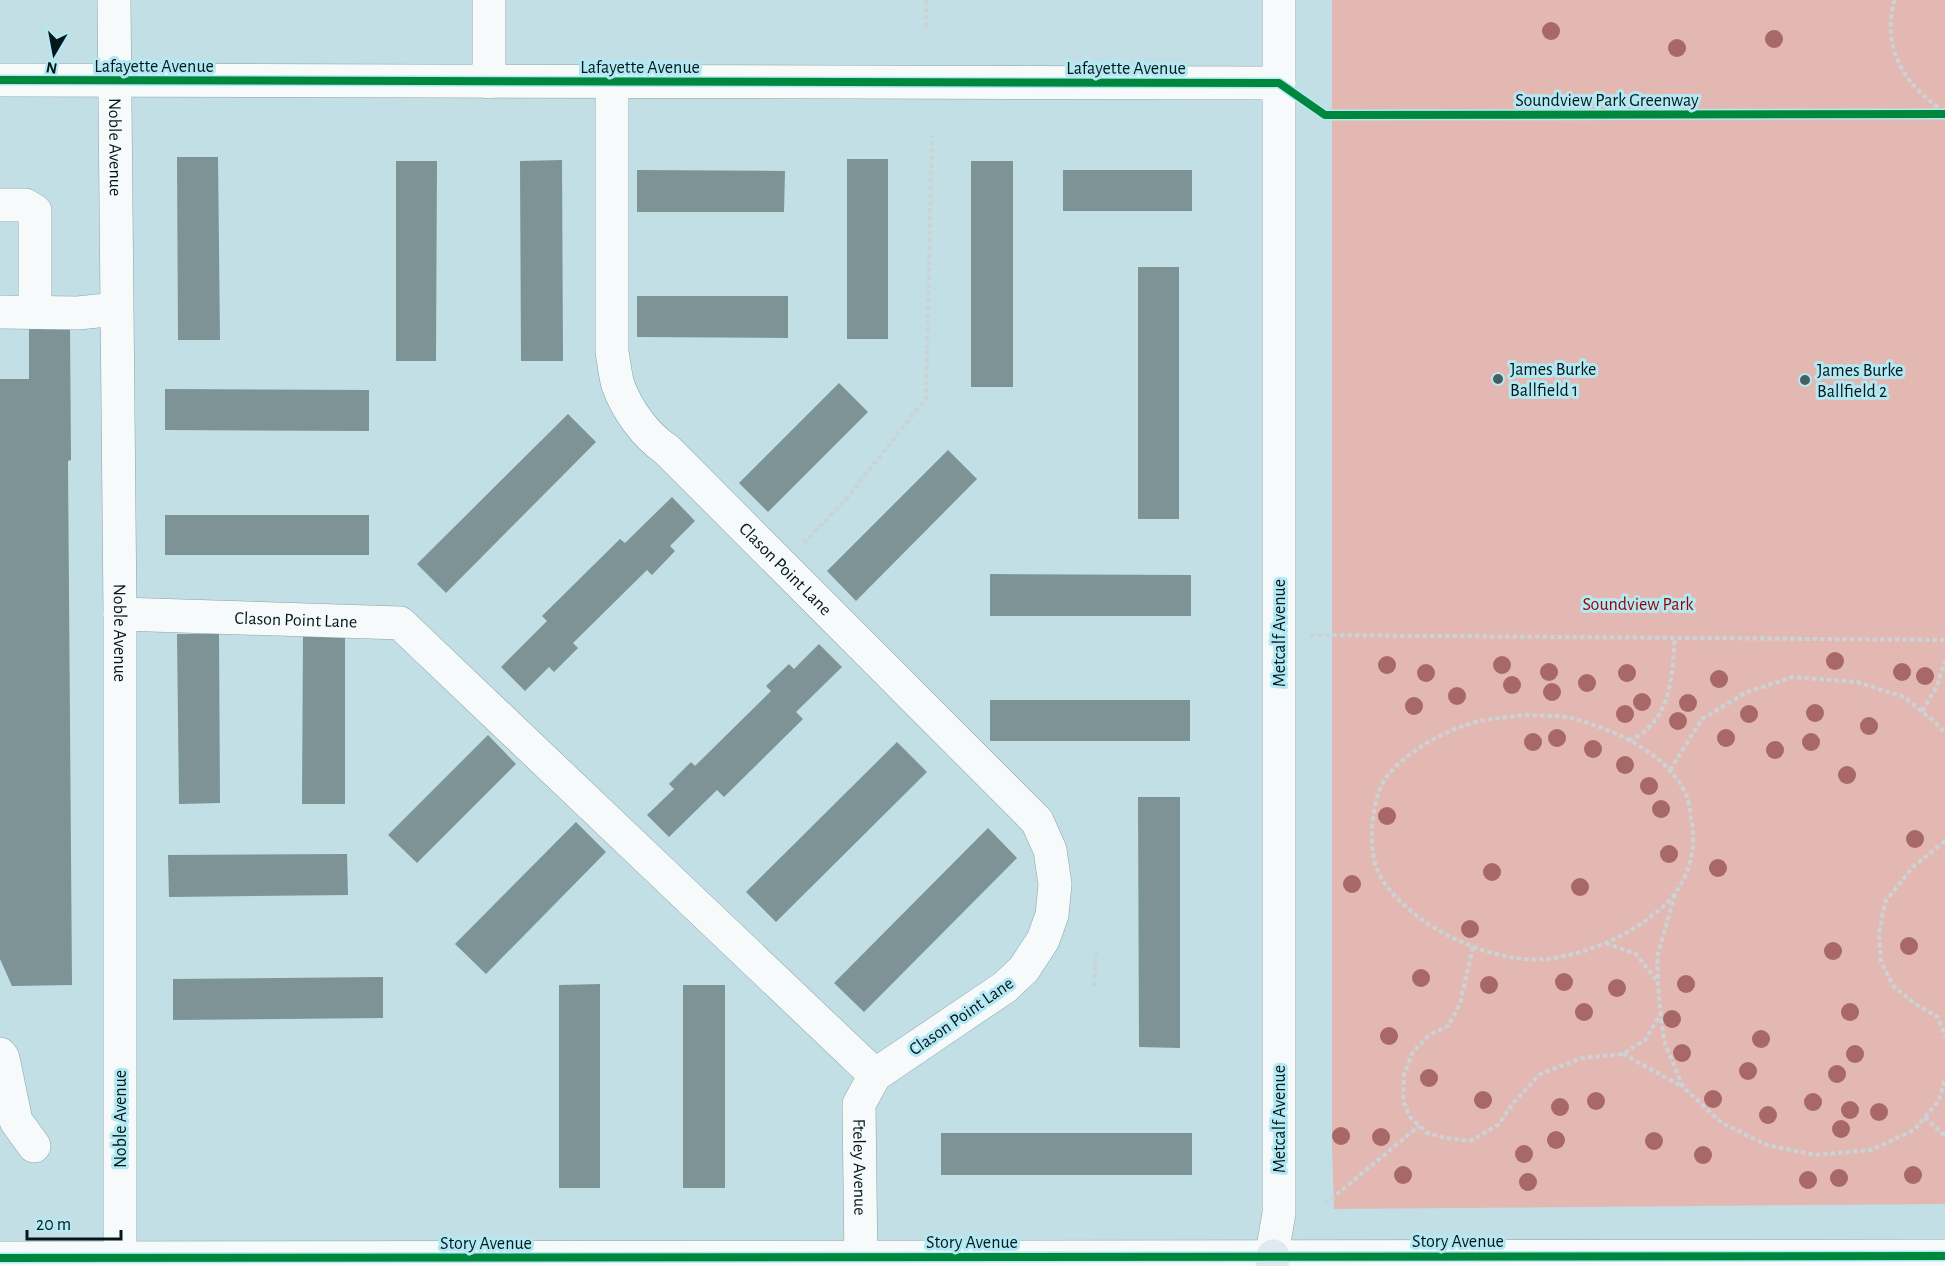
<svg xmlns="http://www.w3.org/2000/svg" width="1945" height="1266" font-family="'Alegreya Sans',sans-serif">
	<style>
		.green { fill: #e4b8b2 }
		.building { fill: #7d9395 }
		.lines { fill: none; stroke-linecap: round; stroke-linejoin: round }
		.minor-casing { stroke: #8ba2a6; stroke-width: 34 }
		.highway-casing { stroke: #9eafb9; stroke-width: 34 }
		.path { stroke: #cad3d5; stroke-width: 4; stroke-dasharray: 4.5 3; stroke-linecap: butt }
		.minor { stroke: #f6fafb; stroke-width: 33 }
		.highway { stroke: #e1e8ee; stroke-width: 33 }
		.cycleway-casing { stroke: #b4e9f3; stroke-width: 11 }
		.cycleway { stroke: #00873e; stroke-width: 8 }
		.tree { fill: #a86867 }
		.poi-dot { fill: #465e62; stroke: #b4e9f3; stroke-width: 2 }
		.labels { text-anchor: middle; stroke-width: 6; stroke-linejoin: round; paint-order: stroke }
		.street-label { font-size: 18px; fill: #04181c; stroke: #b4e9f3 }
		.poi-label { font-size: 18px; fill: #04181c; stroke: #b4e9f3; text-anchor: start }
		.park-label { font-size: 18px; fill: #920600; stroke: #b4e9f3 }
	</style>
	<rect width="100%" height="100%" fill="#c2dfe5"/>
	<path class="green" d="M1332 0H1945V1204L1334 1209 1332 1149Z"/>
	<g class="building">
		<path d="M177 157H218L220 340H178Z"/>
		<rect x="847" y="159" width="41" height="180"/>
		<path d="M562 160 563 361H521L520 161Z"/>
		<path d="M396 161H437L436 361H396Z"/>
		<rect x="971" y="161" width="42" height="226"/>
		<path d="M637 170 785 171 784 212H637Z"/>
		<rect x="1063" y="170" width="129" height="41"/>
		<rect x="1138" y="267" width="41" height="252"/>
		<path d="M637 296H788V338L637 337Z"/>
		<path d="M29 327H70L71 460 68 461 72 985 12 986 0 959V379H29Z"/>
		<path d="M839 383 868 412 768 512 739 483Z"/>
		<path d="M165 389 369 390V431L165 430Z"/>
		<path d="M568 414 596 442 446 593 417 564Z"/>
		<path d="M948 450 977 479 856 601 827 571Z"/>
		<path d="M672 497 695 521 670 546 675 551 652 575 647 570 573 643 578 648 554 672 549 667 525 691 501 667 547 621 542 616 620 539 625 543Z"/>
		<rect x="165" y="515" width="204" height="40"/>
		<path d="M990 574 1191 575V616H990Z"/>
		<path d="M177 634H219L220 803 179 804Z"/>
		<path d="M303 635H345V804H302Z"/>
		<path d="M819 644 842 667 796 712 803 719 724 797 717 790 669 837 647 815 674 789 669 784 691 762 695 766 771 691 766 686 789 664 794 669Z"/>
		<rect x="990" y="700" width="200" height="41"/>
		<path d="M488 735 516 764 417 863 388 835Z"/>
		<path d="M897 742 927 772 776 922 746 892Z"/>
		<path d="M1138 797H1180V1048L1139 1047Z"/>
		<path d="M576 822 606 852 486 974 455 944Z"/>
		<path d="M988 828 1017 858 864 1012 834 983Z"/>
		<path d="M347 854 348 895 169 897 168 855Z"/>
		<path d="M383 977V1018L173 1020V979Z"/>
		<path d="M600 984V1188H559V985Z"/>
		<rect x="683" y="985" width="42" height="203"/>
		<rect x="941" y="1133" width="251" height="42"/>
	</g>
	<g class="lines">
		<g class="minor-casing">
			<g id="minor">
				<path id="s1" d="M114 0 120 614V1266"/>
				<path d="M0 80 1279 83"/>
				<path d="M489 82V0"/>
				<path id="s2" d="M612 82V352C614 363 615 375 618 385 627 410 645 435 667 450L1037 821 1050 850 1055 884 1052 915 1043 940 1024 969 1005 987 875 1075 859 1104 861 1266"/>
				<path d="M0 205H25L35 211V312"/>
				<path d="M0 312 78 313 116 309"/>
				<path id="s3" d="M120 614 400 623 875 1075"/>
				<path d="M0 1054 3 1058 16 1121 34 1146"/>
				<path d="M0 1258 1945 1256"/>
				<path d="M1270 1266 1279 1213V0"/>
			</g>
		</g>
		<g class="highway-casing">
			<path id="highway" d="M1272 1266 1273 1256"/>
		</g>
		<g class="path">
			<path d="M1895 0 1893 4C1892 13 1890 24 1891 33 1893 67 1917 94 1945 112"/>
			<path d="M926 27V0"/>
			<path d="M804 543 848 497 926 398 932 136"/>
			<path d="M1310 635 1945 640"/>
			<path d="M1922 711 1937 686 1945 661"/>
			<path d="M1525 715C1541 716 1560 715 1575 719 1617 731 1669 754 1687 797 1690 804 1690 815 1692 823 1696 848 1690 872 1676 892 1665 908 1647 920 1631 930 1606 945 1575 956 1546 959 1497 963 1436 936 1402 903 1378 879 1371 865 1372 831 1372 817 1377 790 1385 779 1405 751 1447 729 1480 721 1495 718 1510 717 1525 715Z"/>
			<path d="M1629 741C1636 737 1644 733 1649 727 1673 704 1672 668 1675 637"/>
			<path d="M1670 770 1702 719 1745 693 1792 677 1857 682 1904 697 1936 723 1945 733"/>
			<path d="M1945 841 1913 867 1885 902 1879 933 1881 962 1894 987 1917 1005 1938 1017 1945 1037"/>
			<path d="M1675 894 1657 957 1659 1000 1664 1041 1683 1087 1722 1123 1767 1145 1815 1155 1871 1150 1914 1130 1939 1101 1945 1078"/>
			<path d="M1606 943 1636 954 1658 982"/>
			<path d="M1473 947 1460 1004 1448 1026 1429 1035 1413 1052 1404 1074 1403 1100 1410 1117 1427 1133 1446 1138 1470 1141 1498 1125 1514 1102 1540 1074 1582 1058 1623 1054 1645 1040 1660 1015"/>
			<path d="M1094 986 1096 951"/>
			<path d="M1623 1054 1683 1087"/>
			<path d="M1925 1117 1945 1136"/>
			<path d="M1325 1204 1419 1126"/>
		</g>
		<use href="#minor" class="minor"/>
		<use href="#highway" class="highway"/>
		<g class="cycleway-casing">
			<g id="cycleway">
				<path d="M0 80 1279 83 1325 115 1945 114"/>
				<path d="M0 1258 1945 1256"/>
			</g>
		</g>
		<use href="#cycleway" class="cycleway"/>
	</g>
	<g class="tree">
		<circle cx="1551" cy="31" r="9"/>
		<circle cx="1774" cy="39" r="9"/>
		<circle cx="1677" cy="48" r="9"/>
		<circle cx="1835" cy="661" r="9"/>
		<circle cx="1387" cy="665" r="9"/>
		<circle cx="1502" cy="665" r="9"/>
		<circle cx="1549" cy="672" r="9"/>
		<circle cx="1902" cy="672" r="9"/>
		<circle cx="1426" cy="673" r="9"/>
		<circle cx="1627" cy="673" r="9"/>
		<circle cx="1925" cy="676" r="9"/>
		<circle cx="1719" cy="679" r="9"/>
		<circle cx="1587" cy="683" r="9"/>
		<circle cx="1512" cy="685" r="9"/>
		<circle cx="1552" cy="692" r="9"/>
		<circle cx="1457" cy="696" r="9"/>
		<circle cx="1642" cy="702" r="9"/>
		<circle cx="1688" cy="703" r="9"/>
		<circle cx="1414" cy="706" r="9"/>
		<circle cx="1815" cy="713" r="9"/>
		<circle cx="1625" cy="714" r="9"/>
		<circle cx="1749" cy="714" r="9"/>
		<circle cx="1678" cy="721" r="9"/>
		<circle cx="1869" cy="726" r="9"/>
		<circle cx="1557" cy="738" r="9"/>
		<circle cx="1726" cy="738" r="9"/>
		<circle cx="1533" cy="742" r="9"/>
		<circle cx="1811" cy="742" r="9"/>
		<circle cx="1593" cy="749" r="9"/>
		<circle cx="1775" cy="750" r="9"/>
		<circle cx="1625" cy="765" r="9"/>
		<circle cx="1847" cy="775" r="9"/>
		<circle cx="1649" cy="786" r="9"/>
		<circle cx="1661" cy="809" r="9"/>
		<circle cx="1387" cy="816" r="9"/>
		<circle cx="1915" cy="839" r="9"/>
		<circle cx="1669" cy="854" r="9"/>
		<circle cx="1718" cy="868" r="9"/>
		<circle cx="1492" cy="872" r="9"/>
		<circle cx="1352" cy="884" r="9"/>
		<circle cx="1580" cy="887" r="9"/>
		<circle cx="1470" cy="929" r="9"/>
		<circle cx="1909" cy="946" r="9"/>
		<circle cx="1833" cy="951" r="9"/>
		<circle cx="1421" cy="978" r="9"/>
		<circle cx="1564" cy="982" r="9"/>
		<circle cx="1686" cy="984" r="9"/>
		<circle cx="1489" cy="985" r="9"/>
		<circle cx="1617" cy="988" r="9"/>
		<circle cx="1584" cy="1012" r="9"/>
		<circle cx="1850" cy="1012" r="9"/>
		<circle cx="1672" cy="1019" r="9"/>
		<circle cx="1389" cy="1036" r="9"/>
		<circle cx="1761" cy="1039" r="9"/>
		<circle cx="1682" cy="1053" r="9"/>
		<circle cx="1855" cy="1054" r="9"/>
		<circle cx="1748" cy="1071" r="9"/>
		<circle cx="1837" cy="1074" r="9"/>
		<circle cx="1429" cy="1078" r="9"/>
		<circle cx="1713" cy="1099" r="9"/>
		<circle cx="1483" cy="1100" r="9"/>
		<circle cx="1596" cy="1101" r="9"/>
		<circle cx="1813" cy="1102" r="9"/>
		<circle cx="1560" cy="1107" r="9"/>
		<circle cx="1850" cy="1110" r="9"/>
		<circle cx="1879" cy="1112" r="9"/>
		<circle cx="1768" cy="1115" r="9"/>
		<circle cx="1841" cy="1129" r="9"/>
		<circle cx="1341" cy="1136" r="9"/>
		<circle cx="1381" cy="1137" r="9"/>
		<circle cx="1556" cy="1140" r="9"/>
		<circle cx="1654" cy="1141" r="9"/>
		<circle cx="1524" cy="1154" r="9"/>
		<circle cx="1703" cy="1155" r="9"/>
		<circle cx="1403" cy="1175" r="9"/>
		<circle cx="1913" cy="1175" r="9"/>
		<circle cx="1839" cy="1178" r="9"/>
		<circle cx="1808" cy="1180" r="9"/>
		<circle cx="1528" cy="1182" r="9"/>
	</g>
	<g class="poi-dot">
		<circle cx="1498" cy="379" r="6"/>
		<circle cx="1805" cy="380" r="6"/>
	</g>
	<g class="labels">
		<g class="street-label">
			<text x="154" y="72">Lafayette Avenue</text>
			<text x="640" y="73">Lafayette Avenue</text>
			<text x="1126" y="74">Lafayette Avenue</text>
			<text x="1607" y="106">Soundview Park Greenway</text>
			<text dy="6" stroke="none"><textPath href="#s1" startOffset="147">Noble Avenue</textPath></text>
			<text dy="6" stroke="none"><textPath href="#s2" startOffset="554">Clason Point Lane</textPath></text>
			<text dy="6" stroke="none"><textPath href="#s3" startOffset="176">Clason Point Lane</textPath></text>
			<text dy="6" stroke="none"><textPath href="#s1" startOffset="633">Noble Avenue</textPath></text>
			<text transform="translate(1279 633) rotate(-90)" y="6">Metcalf Avenue</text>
			<text transform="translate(961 1016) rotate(-35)" y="6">Clason Point Lane</text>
			<text transform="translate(120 1119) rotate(-90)" y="6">Noble Avenue</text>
			<text transform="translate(1279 1119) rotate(-90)" y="6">Metcalf Avenue</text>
			<text dy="6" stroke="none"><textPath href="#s2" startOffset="1348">Fteley Avenue</textPath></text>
			<text x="1458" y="1247">Story Avenue</text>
			<text x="972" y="1248">Story Avenue</text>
			<text x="486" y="1249">Story Avenue</text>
		</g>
		<g class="poi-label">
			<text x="1510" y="375">James Burke<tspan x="1510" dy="21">Ballfield 1</tspan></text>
			<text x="1817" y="376">James Burke<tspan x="1817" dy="21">Ballfield 2</tspan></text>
		</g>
		<g class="park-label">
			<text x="1638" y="610">Soundview Park</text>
		</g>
	</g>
	<g transform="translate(54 54) rotate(190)" stroke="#b4e9f3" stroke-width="4.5" paint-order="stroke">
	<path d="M0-4.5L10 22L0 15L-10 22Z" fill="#04181c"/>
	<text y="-9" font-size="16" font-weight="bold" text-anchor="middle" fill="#04181c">N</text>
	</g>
	<path d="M27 1230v9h94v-9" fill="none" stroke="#04181c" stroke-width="3"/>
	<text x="36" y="1230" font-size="18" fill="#04181c" stroke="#b4e9f3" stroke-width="4.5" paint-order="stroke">20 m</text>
</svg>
